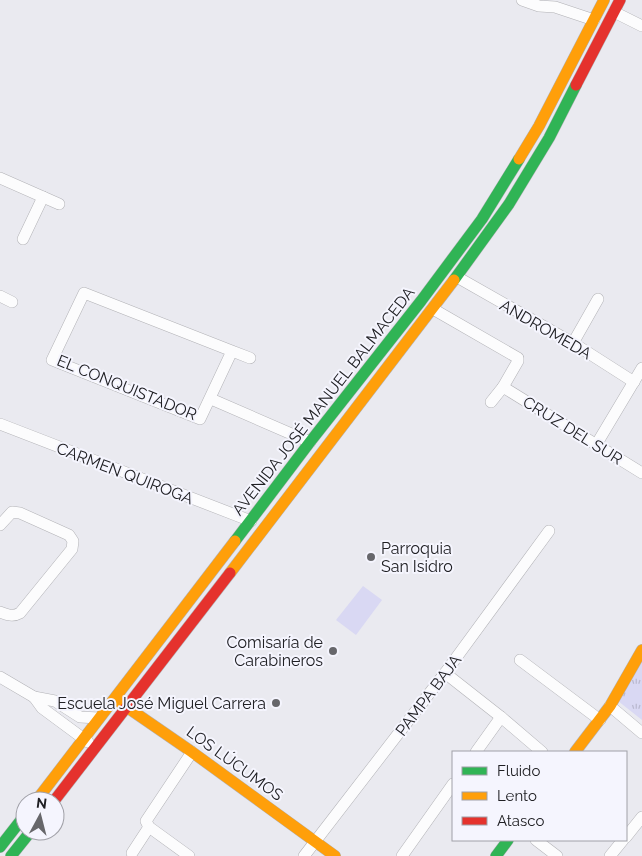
<svg xmlns="http://www.w3.org/2000/svg" width="642" height="856" font-family="Raleway,sans-serif">
	<style>
		.grass { fill: #d9d8f3 }
		.park { fill: url(#park-tufts) }
		.lines { fill: none; stroke-linecap: round; stroke-linejoin: round }
		.street-casing { stroke: #b2b2b6; stroke-width: 12 }
		.fast-casing { stroke: #b2b2b6; stroke-width: 12 }
		.slow-casing { stroke: #b2b2b6; stroke-width: 12 }
		.jam-casing { stroke: #b2b2b6; stroke-width: 12 }
		.street { stroke: #fcfcfd; stroke-width: 11 }
		.fast { stroke: #30b455; stroke-width: 11 }
		.slow { stroke: #ff9f0a; stroke-width: 11 }
		.jam { stroke: #e5322d; stroke-width: 11 }
		.poi-dot { fill: #67676b; stroke: #f5f5fe; stroke-width: 2 }
		.labels { text-anchor: middle; stroke-width: 4; stroke-linejoin: round; paint-order: stroke }
		.street-label { font-size: 16px; fill: #202024; stroke: #f5f5fe }
		.poi-label { font-size: 16px; fill: #202024; stroke: #f5f5fe; text-anchor: end }
	</style>
	<defs>
		<pattern id="park-tufts" width="24" height="20" patternUnits="userSpaceOnUse" patternTransform="scale(1.25)"><rect width="24" height="20" fill="#d9d8f3"/><path d="M3 7l-1-3M5 7V3M7 7l1-3M15 17l-1-3M17 17v-4M19 17l1-3" fill="none" stroke="#bab9d0"/></pattern>
	</defs>
	<rect width="100%" height="100%" fill="#eaeaf0"/>
	<path class="grass" d="M363 586 382 600 356 635 336 620Z"/>
	<path class="park" d="M642 661V720L618 701Z"/>
	<g class="lines">
		<g class="street-casing">
			<g id="street">
				<path d="M522 0 539 6 555 7 594 20"/>
				<path d="M614 12 642 26"/>
				<path d="M0 178 59 204"/>
				<path d="M23 239 43 197"/>
				<path d="M457 277 573 343 634 382"/>
				<path d="M0 296 12 302"/>
				<path d="M433 309 518 358V361L503 387 491 402"/>
				<path d="M573 343 598 299"/>
				<path d="M232 351 200 419 52 360 84 293 232 351 250 358"/>
				<path d="M503 387 642 473"/>
				<path d="M211 399 310 442"/>
				<path d="M0 424 251 521"/>
				<path d="M596 445 642 368"/>
				<path d="M0 525 12 512 20 513 69 535 73 541 72 549 20 613C13 617 7 615 0 612"/>
				<path d="M520 660 600 720"/>
				<path d="M445 673 501 717 542 752"/>
				<path d="M0 677 34 697 55 701 80 717 99 718"/>
				<path d="M34 697 42 708 88 742"/>
				<path d="M610 706 642 733"/>
				<path d="M476 752 501 717"/>
				<path d="M626 837 642 817"/>
				<path d="M536 840 557 856"/>
				<path d="M132 853 149 827"/>
				<path d="M189 856 149 827 146 821 192 752"/>
				<path d="M304 856 445 673 549 531"/>
				<path d="M402 856 453 784"/>
				<path d="M610 856 623 840"/>
			</g>
		</g>
		<g class="fast-casing">
			<g id="fast">
				<path d="M454 280 509 204 549 138 576 85"/>
				<path d="M235 541 310 442 421 301 482 219 519 159"/>
				<path d="M0 847 25 815"/>
				<path d="M11 856 31 831"/>
				<path d="M496 856 508 840"/>
			</g>
		</g>
		<g class="slow-casing">
			<g id="slow">
				<path d="M519 159 539 126 604 0"/>
				<path d="M230 573 454 280"/>
				<path d="M118 701 192 752 335 856"/>
				<path d="M575 752 610 706 642 650"/>
				<path d="M36 801 235 541"/>
			</g>
		</g>
		<g class="jam-casing">
			<g id="jam">
				<path d="M576 85 620 0"/>
				<path d="M54 801 230 573"/>
			</g>
		</g>
		<use href="#street" class="street"/>
		<use href="#fast" class="fast"/>
		<use href="#slow" class="slow"/>
		<use href="#jam" class="jam"/>
	</g>
	<g class="poi-dot">
		<circle cx="371" cy="557" r="5"/>
		<circle cx="333" cy="651" r="5"/>
		<circle cx="276" cy="703" r="5"/>
	</g>
	<g class="labels">
		<g class="street-label">
			<text transform="translate(546 329) rotate(30)" y="6">ANDROMEDA</text>
			<text transform="translate(127 387) rotate(22)" y="6">EL CONQUISTADOR</text>
			<text transform="translate(323 401) rotate(-52)" y="6">AVENIDA JOSÉ MANUEL BALMACEDA</text>
			<text transform="translate(573 430) rotate(32)" y="6">CRUZ DEL SUR</text>
			<text transform="translate(125 473) rotate(21)" y="6">CARMEN QUIROGA</text>
			<text transform="translate(428 695) rotate(-53)" y="6">PAMPA BAJA</text>
			<text transform="translate(235 763) rotate(36)" y="6">LOS LÚCUMOS</text>
		</g>
		<g class="poi-label">
			<text x="381" y="554" text-anchor="start">Parroquia<tspan x="381" dy="18">San Isidro</tspan></text>
			<text x="323" y="648">Comisaría de<tspan x="323" dy="18">Carabineros</tspan></text>
			<text x="266" y="709">Escuela José Miguel Carrera</text>
		</g>
	</g>
	<rect x="452" y="751" width="175" height="90" fill="#f5f5fe" stroke="#a0a0a7"/>
	<rect x="462" y="767" width="25" height="8" fill="#30b455" stroke="#a0a0a7"/>
	<text x="497" y="776" font-size="15" fill="#202024">Fluido</text>
	<rect x="462" y="792" width="25" height="8" fill="#ff9f0a" stroke="#a0a0a7"/>
	<text x="497" y="801" font-size="15" fill="#202024">Lento</text>
	<rect x="462" y="817" width="25" height="8" fill="#e5322d" stroke="#a0a0a7"/>
	<text x="497" y="826" font-size="15" fill="#202024">Atasco</text>
	<g transform="translate(40 816) rotate(7)"><circle r="24" fill="#f5f5fe" stroke="#a0a0a7"/>
	<path d="M0-4L9 19L0 12L-9 19Z" fill="#67676b"/>
	<text y="-8" font-size="14" font-weight="bold" text-anchor="middle" fill="#202024">N</text>
	</g>
</svg>
